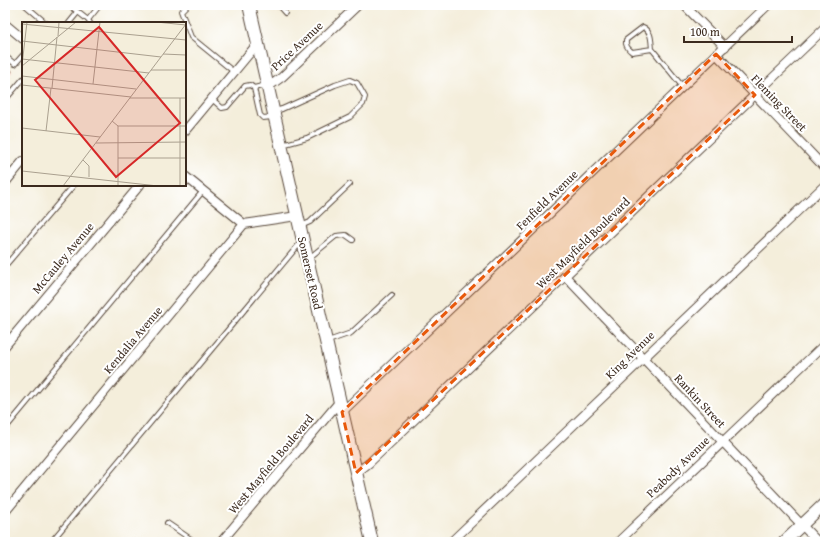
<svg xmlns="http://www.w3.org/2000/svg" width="830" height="547" font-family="'Gentium Book Plus',serif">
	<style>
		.building { fill: #f3aa9e }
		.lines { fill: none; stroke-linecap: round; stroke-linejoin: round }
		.service-casing { stroke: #57473a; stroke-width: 6 }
		.minor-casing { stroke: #57473a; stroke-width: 10 }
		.tertiary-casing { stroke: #57473a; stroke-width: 13 }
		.secondary-casing { stroke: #57473a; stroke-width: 14 }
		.service { stroke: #fff; stroke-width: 4 }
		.minor { stroke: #fff; stroke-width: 8 }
		.tertiary { stroke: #fff; stroke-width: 11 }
		.secondary { stroke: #fff; stroke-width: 12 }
		.marked { fill: #e8590c; fill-opacity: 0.2; stroke: #e8590c; stroke-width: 3; stroke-dasharray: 8 5; stroke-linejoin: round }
		.labels { text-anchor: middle; stroke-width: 4; stroke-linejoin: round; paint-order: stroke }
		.street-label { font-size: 12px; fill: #3b2a1e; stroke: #fff }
		.inset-road { fill: none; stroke: #aaa08f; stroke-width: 1 }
		.view { fill: #d62828; fill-opacity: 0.15; stroke: #d62828; stroke-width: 2 }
		.inset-edge { fill: none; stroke: #3b2a1e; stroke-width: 2 }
	</style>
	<rect width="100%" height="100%" fill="#fff"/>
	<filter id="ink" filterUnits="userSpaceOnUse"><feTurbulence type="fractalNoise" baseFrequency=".025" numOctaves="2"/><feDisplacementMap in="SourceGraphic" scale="8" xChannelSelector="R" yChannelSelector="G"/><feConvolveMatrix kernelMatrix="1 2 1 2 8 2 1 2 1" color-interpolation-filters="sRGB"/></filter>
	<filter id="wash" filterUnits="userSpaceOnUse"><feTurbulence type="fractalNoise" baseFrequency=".012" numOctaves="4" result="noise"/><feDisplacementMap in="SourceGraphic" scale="16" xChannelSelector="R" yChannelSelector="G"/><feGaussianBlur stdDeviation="0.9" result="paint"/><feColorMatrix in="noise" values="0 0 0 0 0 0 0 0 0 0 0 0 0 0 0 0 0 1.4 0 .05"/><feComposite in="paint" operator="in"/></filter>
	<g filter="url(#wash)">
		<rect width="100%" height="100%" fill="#f4eedb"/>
		<g id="blocks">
			<path class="building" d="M5 66 12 71 5 79Z"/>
		</g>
	</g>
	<g filter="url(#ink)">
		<use href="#blocks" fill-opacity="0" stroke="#57473a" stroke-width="1"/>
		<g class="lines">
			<g class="service-casing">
				<g id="service">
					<path d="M25 5 46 23"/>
					<path d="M69 5 88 20 90 23"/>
					<path d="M187 5 181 11 191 37 234 72"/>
					<path d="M278 5 285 13"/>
					<path d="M88 20 100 5"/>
					<path d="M69 23 78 12"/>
					<path d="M652 49C651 41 652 31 643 27L626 40C625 46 628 49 632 52L652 49 682 86"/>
					<path d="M5 56 15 64 23 55"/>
					<path d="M254 88 260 115 263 118 272 117"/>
					<path d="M212 99 222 108 227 107 245 86 250 85 254 88 266 85"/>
					<path d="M5 100 23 79"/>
					<path d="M275 111 282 109 335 85 350 80 357 83 365 97 363 104 350 117 307 138 282 145"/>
					<path d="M301 226 310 222 350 184"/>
					<path d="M309 258 336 236 346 235 353 240"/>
					<path d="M5 266 74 185"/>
					<path d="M328 341 351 333 392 295"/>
					<path d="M5 429 203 191"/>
					<path d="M167 523 195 542"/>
					<path d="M51 542 301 242"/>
				</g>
			</g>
			<g class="minor-casing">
				<g id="minor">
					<path d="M684 5 725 47"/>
					<path d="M5 24 23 39"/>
					<path d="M716 54 825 168"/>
					<path d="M268 87 282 77 358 5"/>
					<path d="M185 131 258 43"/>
					<path d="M185 176 244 224"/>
					<path d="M5 183 23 161"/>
					<path d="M565 276 818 542"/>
					<path d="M5 346 140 185"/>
					<path d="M342 412 768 5"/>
					<path d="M356 473 369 463 825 28"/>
					<path d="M5 512 244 224 297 216"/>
					<path d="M221 542 340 401"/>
					<path d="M451 542 825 185"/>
					<path d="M618 542 825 344"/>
				</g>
			</g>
			<g class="tertiary-casing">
				<path id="tertiary" d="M784 542 825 503"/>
			</g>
			<g class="secondary-casing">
				<path id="secondary" d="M249 5 372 542"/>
			</g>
			<use href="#service" class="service"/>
			<use href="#minor" class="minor"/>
			<use href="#tertiary" class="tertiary"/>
			<use href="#secondary" class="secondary"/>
		</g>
	</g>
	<path class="marked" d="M716 54 755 95 356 473 342 412Z"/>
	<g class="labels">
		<g class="street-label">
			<text transform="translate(297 46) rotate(-43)" y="4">Price Avenue</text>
			<text transform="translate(779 103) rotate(46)" y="4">Fleming Street</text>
			<text transform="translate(547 200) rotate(-44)" y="4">Fenfield Avenue</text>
			<text transform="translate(583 243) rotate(-44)" y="4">West Mayfield Boulevard</text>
			<text transform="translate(63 258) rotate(-50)" y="4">McCauley Avenue</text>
			<text transform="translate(310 273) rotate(77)" y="4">Somerset Road</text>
			<text transform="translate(133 340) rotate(-50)" y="4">Kendalia Avenue</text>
			<text transform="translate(630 355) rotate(-44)" y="4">King Avenue</text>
			<text transform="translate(700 401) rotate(47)" y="4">Rankin Street</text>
			<text transform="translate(271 464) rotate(-50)" y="4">West Mayfield Boulevard</text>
			<text transform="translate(678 467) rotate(-44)" y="4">Peabody Avenue</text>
		</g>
	</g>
	<g transform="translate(22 22)">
		<rect width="164" height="164" fill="#f4eedb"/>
		<path class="inset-road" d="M134 0 164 3M0 2 164 18M36 14 37 0M0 19 139 35M141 32 164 33M0 37 127 51M0 43 5 0M0 44 54 0M129 48H164M0 54 114 67M71 62 78 0M0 63 109 75M30 66 35 15M108 76H164M158 76V164M90 99 96 104H164M0 106 78 115M24 109 29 66M74 121 164 120M96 136H164M61 138 67 144V155M0 149 136 164M41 164 164 2M96 164V104"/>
		<path class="view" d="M77 5 158 101 94 155 13 58Z"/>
		<rect width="164" height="164" class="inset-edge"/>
	</g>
	<rect width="830" height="547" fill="none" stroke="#fff" stroke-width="20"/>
	<path d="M684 36v6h108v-6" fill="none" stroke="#3b2a1e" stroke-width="2"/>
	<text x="690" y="36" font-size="12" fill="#3b2a1e" stroke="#ffffff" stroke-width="3" paint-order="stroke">100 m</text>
</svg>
